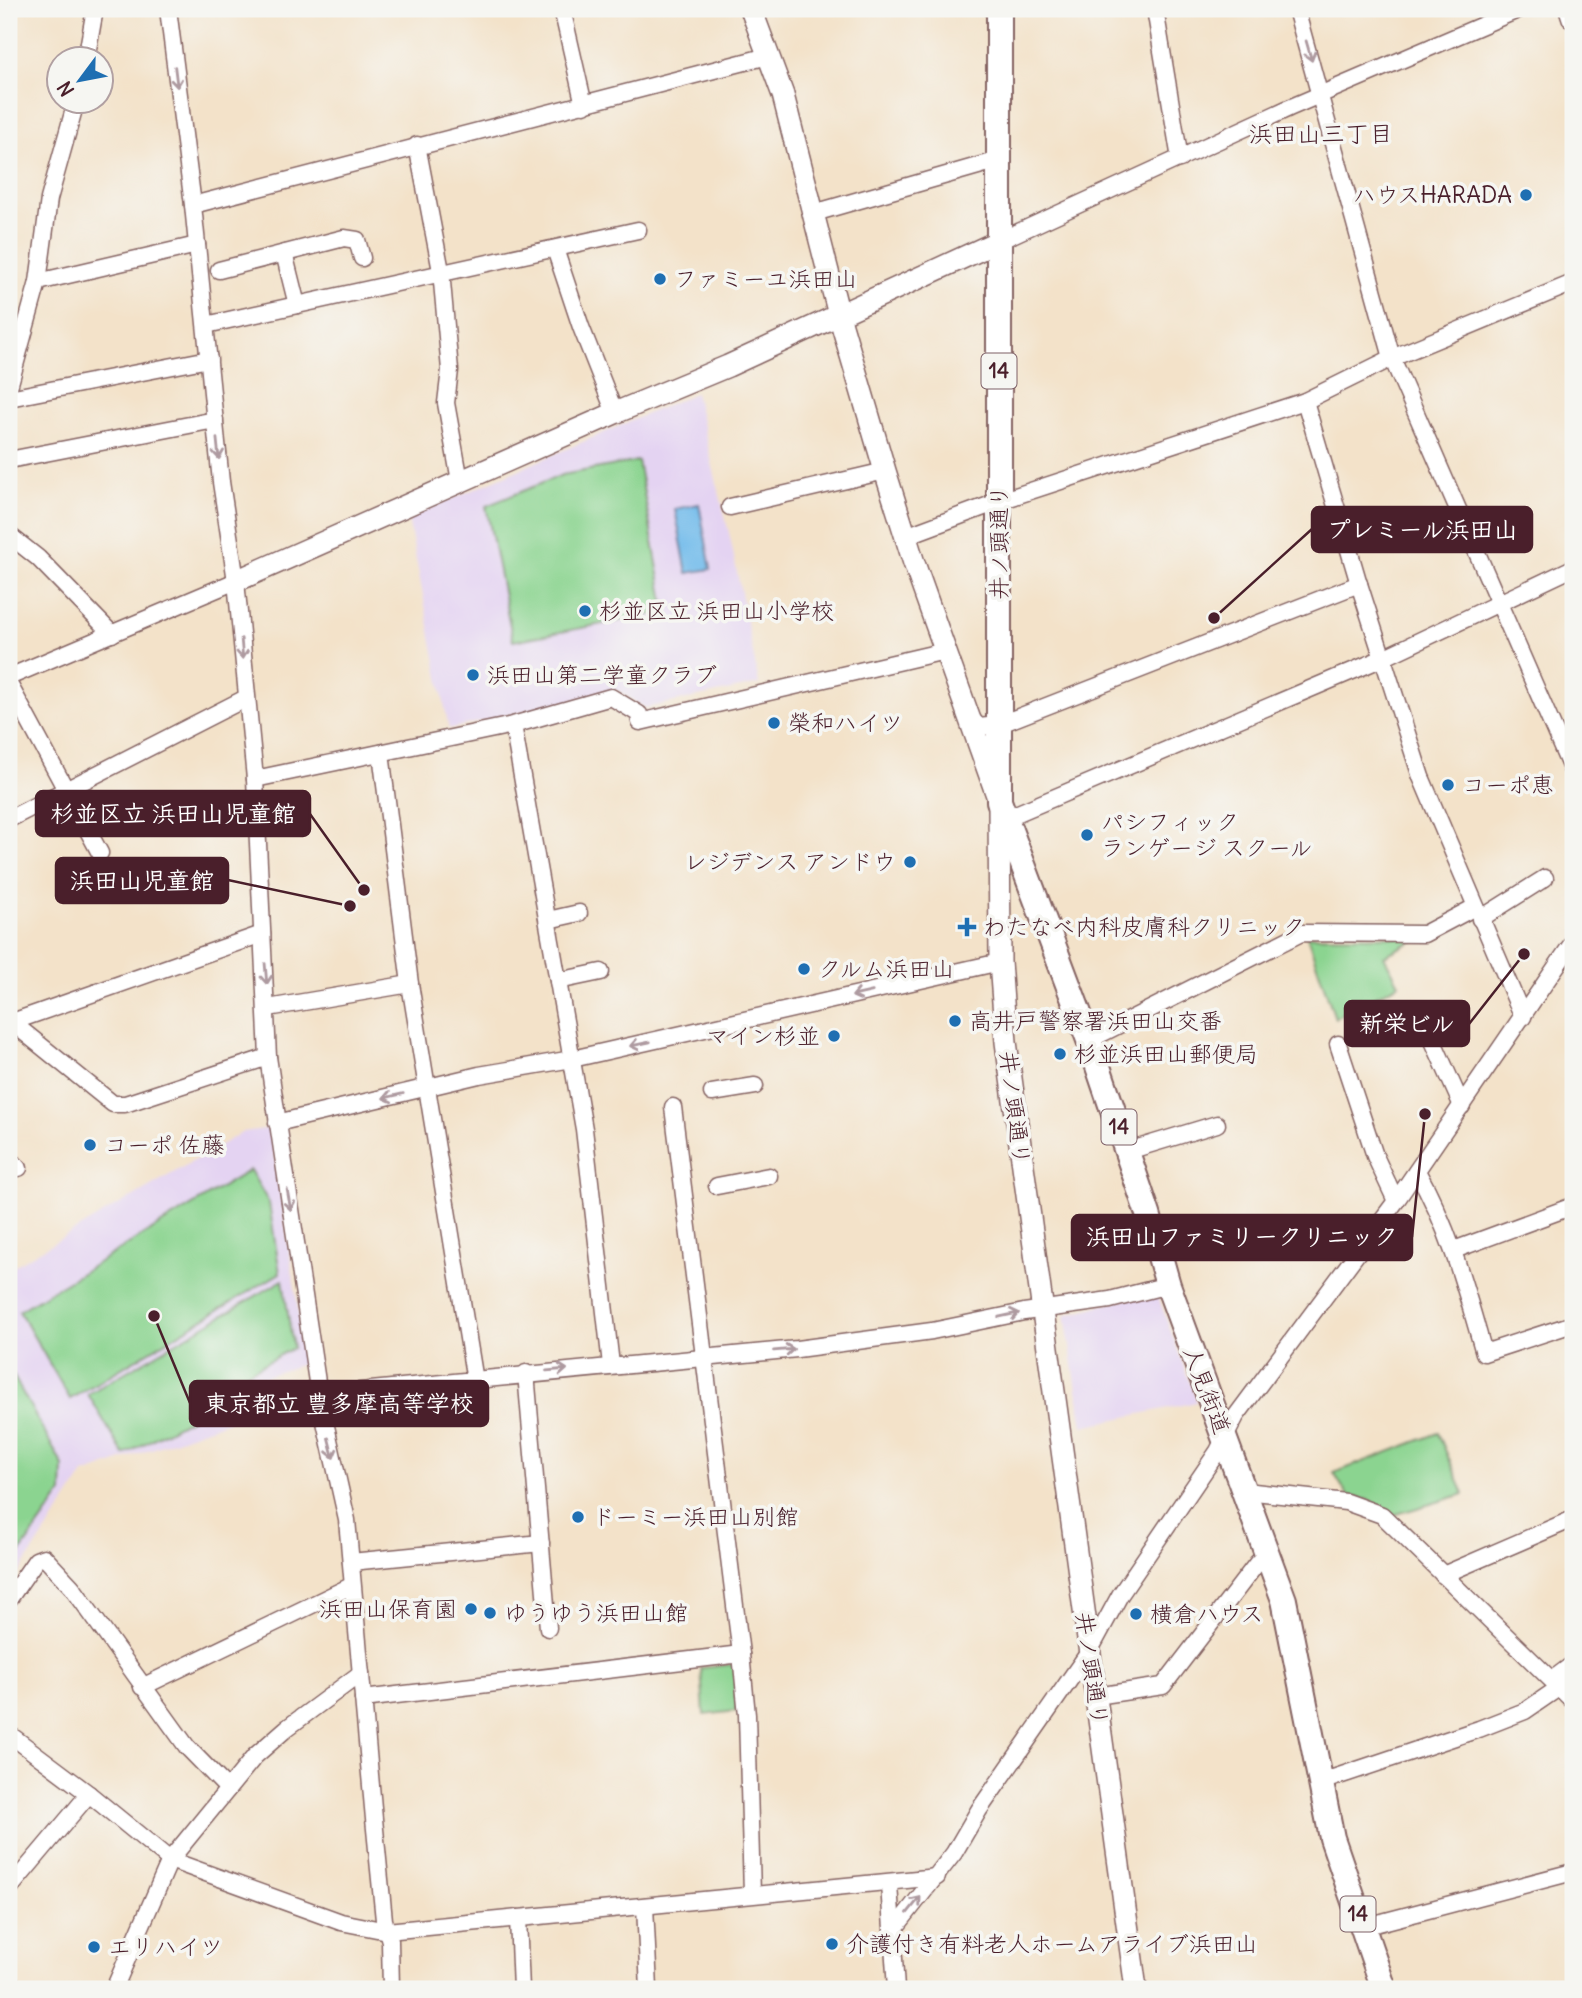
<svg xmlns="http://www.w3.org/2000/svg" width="1582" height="1998" font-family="Delius,'Klee One',sans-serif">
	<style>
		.built { fill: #e4d3f2 }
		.green { fill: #8bd490; stroke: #6a7a5e; stroke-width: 2 }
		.water { fill: #73bceb; stroke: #5e6e8b; stroke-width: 2 }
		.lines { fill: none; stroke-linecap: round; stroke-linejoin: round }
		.street-casing { stroke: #856362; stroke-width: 19 }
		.secondary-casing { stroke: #856362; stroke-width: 24 }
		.primary-casing { stroke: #856362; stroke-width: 28 }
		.street { stroke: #fff; stroke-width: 16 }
		.secondary { stroke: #fff; stroke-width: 21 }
		.primary { stroke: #fff; stroke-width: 24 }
		.oneway { stroke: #ae9aa0 }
		.poi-dot { fill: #1f6fb2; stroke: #f6f6f2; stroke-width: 2.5 }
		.labels { text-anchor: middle; stroke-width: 7; stroke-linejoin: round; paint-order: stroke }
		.shield { fill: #f6f6f2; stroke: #7e6067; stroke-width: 2 }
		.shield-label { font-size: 21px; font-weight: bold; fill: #4a1f2b }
		.poi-label { font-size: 23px; fill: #4a1f2b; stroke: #f6f6f2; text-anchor: start }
		.street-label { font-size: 23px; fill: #4a1f2b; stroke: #f6f6f2 }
		.neighbourhood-label { font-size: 24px; fill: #4a1f2b; stroke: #f6f6f2 }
		.leader { fill: none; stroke: #4a1f2b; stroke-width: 2.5 }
		.callout-dot { fill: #4a1f2b; stroke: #f6f6f2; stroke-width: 2.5 }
		.callout { fill: #4a1f2b; stroke: #4a1f2b; stroke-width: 2.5 }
		.callout-label { font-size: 24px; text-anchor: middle; font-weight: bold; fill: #fff }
	</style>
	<rect width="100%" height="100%" fill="#f6f6f2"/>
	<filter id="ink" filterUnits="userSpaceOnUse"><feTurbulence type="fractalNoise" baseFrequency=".0143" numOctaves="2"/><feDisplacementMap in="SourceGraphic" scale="14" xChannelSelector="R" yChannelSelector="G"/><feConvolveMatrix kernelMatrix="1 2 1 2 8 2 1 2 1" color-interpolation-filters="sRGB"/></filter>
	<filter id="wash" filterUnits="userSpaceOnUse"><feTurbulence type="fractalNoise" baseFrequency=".00686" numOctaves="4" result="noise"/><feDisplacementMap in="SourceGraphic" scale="28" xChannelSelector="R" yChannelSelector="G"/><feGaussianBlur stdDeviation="1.57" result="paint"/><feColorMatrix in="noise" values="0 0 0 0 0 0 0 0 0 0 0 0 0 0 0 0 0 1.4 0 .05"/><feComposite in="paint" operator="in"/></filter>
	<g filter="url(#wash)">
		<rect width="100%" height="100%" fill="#f3e2c9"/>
		<g class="built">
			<path d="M695 393 730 537 759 684 645 708 617 690 449 729 408 518Z"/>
			<path d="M271 1128 306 1363 236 1386 242 1416 84 1474 9 1588V1269L243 1132Z"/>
			<path d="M1156 1291 1197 1402 1083 1426 1065 1315Z"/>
		</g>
		<g class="green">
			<path d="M638 461 666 612 513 641 486 506 562 475Z"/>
			<path d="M1307 936 1420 937 1384 956 1399 984 1335 1018Z"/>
			<path d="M250 1170 269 1203 280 1273 70 1399 19 1311Z"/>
			<path d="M283 1280 293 1348 221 1387 226 1399 124 1455 88 1394Z"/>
			<path d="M9 1368 63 1466 62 1493 9 1568Z"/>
			<path d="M1438 1433 1464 1494 1394 1515 1369 1500 1348 1496 1334 1473Z"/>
			<path d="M735 1664 736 1711 704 1715 701 1668Z"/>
		</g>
		<path class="water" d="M699 504 711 569 687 573 675 509Z"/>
	</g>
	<g filter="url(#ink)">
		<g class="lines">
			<g class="street-casing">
				<g id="street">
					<path d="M168 9 193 205 221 482 236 581 255 779 268 1057 319 1395 347 1520 374 1819 384 1920 390 1941 391 1989"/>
					<path d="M562 9 584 105"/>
					<path d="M1155 9 1180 159"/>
					<path d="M1296 9 1392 358 1573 773"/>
					<path d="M86 60 95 9"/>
					<path d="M417 145 441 271 450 370 446 403 460 481"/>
					<path d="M193 205 768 56"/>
					<path d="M814 213 999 160"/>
					<path d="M999 241 1289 108 1520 9"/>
					<path d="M555 249 581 327 615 413"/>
					<path d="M284 253 297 305"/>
					<path d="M219 270 344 238 357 240 362 258"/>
					<path d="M38 282 197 245"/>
					<path d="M206 325 638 230"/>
					<path d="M9 387 38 282 49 199 76 102"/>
					<path d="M9 398 209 359"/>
					<path d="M1305 401 1359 584 1421 777 1523 1017"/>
					<path d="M9 460 215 420"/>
					<path d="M730 507 885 471"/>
					<path d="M9 535 38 558 112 634"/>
					<path d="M906 536 1000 501 1305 401 1392 358 1573 283"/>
					<path d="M9 677 236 581"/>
					<path d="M9 684 100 853"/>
					<path d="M970 717 979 727 998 725 1359 584"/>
					<path d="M513 725 584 1129 611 1365"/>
					<path d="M381 753 410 984 475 1381"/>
					<path d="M255 779 513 725 611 697 639 714 640 722 945 651"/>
					<path d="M9 819 246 698"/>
					<path d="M1004 819 1383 658 1573 568"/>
					<path d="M1480 919 1545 878"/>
					<path d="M548 920 579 913"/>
					<path d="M558 981 601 972"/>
					<path d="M268 1008 410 984"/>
					<path d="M9 1020 113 1104H125L268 1057"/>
					<path d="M12 1022 262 934"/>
					<path d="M1429 1032 1462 1106"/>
					<path d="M1089 1040 1301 933 1424 934 1475 907"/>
					<path d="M1338 1044 1375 1156 1396 1201"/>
					<path d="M712 1093 755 1086"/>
					<path d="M673 1107 741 1654 747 1715 752 1894"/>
					<path d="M277 1123 479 1075 572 1059 1000 962"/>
					<path d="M1128 1151 1217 1124"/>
					<path d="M9 1159 19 1168"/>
					<path d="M1417 1171C1450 1229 1466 1290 1484 1353L1573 1324"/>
					<path d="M717 1186 769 1176"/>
					<path d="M1454 1250 1573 1206"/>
					<path d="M526 1373 548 1628"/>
					<path d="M319 1395 797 1349 932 1331 1024 1312 1110 1300 1168 1285"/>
					<path d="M1245 1491 1346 1502 1382 1515 1573 1701"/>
					<path d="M351 1562 541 1543"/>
					<path d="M1443 1575 1573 1519"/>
					<path d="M9 1599 36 1560 44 1557 72 1587 187 1747 228 1789"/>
					<path d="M1553 1679 1573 1664"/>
					<path d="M142 1687 351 1586"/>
					<path d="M1096 1696 1163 1686 1258 1562"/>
					<path d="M363 1699 741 1654"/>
					<path d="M9 1734 89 1794 170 1860 341 1922 387 1931 937 1877"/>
					<path d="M1321 1782 1479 1729 1525 1711 1560 1687"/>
					<path d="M889 1884 896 1989"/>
					<path d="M9 1889 89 1794"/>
					<path d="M645 1906 649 1989"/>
					<path d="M518 1918 521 1989"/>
					<path d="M1363 1927 1573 1872"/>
					<path d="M892 1932 954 1853 979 1810 1089 1652 1120 1595 1218 1451 1236 1416 1396 1201 1573 942"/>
					<path d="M9 1982 17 1989"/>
					<path d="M114 1989 170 1860 255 1756 287 1728 361 1673"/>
				</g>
			</g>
			<g class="secondary-casing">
				<g id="secondary">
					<path d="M751 9 783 95 839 315 885 471 914 563 999 801 1000 962 1006 1042 1136 1989"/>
					<path d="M1570 9 1573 18"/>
					<path d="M236 581 615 413 728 366 999 241"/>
				</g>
			</g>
			<g class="primary-casing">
				<path id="primary" d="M999 9V801L1089 1040 1148 1214 1168 1285 1284 1600 1332 1838 1384 1989"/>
			</g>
			<use href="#street" class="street"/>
			<use href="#secondary" class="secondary"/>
			<use href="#primary" class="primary"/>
		</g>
		<defs><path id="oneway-shaft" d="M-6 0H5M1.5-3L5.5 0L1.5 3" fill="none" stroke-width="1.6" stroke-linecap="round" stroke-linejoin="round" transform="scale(1.75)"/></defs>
		<g class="oneway">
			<use href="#oneway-shaft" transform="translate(1309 51) rotate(74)"/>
			<use href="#oneway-shaft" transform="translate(176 77) rotate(83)"/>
			<use href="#oneway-shaft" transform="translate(218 449) rotate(84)"/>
			<use href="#oneway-shaft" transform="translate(242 649) rotate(85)"/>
			<use href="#oneway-shaft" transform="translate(266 974) rotate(85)"/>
			<use href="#oneway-shaft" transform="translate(862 994) rotate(167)"/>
			<use href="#oneway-shaft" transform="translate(640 1044) rotate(168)"/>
			<use href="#oneway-shaft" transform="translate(393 1096) rotate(167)"/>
			<use href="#oneway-shaft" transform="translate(289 1200) rotate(80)"/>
			<use href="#oneway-shaft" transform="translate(1009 1315) rotate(-12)"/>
			<use href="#oneway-shaft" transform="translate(784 1350) rotate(-5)"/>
			<use href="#oneway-shaft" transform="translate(557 1370) rotate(-5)"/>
			<use href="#oneway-shaft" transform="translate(331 1448) rotate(76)"/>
			<use href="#oneway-shaft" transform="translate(914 1905) rotate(-51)"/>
		</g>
	</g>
	<g class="poi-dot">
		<circle cx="1526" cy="195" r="7"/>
		<circle cx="660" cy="279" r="7"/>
		<circle cx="585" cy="611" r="7"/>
		<circle cx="473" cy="675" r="7"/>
		<circle cx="774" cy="723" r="7"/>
		<circle cx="1448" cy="785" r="7"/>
		<circle cx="1087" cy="835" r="7"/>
		<circle cx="910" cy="862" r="7"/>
		<path d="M963.5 916.5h7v7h7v7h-7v7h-7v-7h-7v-7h7z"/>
		<circle cx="804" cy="969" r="7"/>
		<circle cx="955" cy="1021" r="7"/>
		<circle cx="834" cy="1036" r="7"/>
		<circle cx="1060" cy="1054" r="7"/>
		<circle cx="90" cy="1145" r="7"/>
		<circle cx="578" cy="1517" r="7"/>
		<circle cx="471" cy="1609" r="7"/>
		<circle cx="490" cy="1613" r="7"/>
		<circle cx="1136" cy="1614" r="7"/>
		<circle cx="832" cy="1944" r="7"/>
		<circle cx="94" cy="1947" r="7"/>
	</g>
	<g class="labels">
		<g class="shield">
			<rect x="981.5" y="353.5" width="35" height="35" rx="5"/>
			<rect x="1101.5" y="1109.5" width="35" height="35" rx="5"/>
			<rect x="1340.5" y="1896.5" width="35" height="35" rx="5"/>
		</g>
		<g class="shield-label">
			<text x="999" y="378">14</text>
			<text x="1119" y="1134">14</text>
			<text x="1358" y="1921">14</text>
		</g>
		<g class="poi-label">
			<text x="1512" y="203" text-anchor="end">ハウスHARADA</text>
			<text x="674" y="287">ファミーユ浜田山</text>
			<text x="599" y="619">杉並区立 浜田山小学校</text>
			<text x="487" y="683">浜田山第二学童クラブ</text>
			<text x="788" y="731">榮和ハイツ</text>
			<text x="1462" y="793">コーポ恵</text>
			<text x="1101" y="830">パシフィック<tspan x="1101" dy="26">ランゲージ スクール</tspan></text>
			<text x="896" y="870" text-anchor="end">レジデンス アンドウ</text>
			<text x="983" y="935">わたなべ内科皮膚科クリニック</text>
			<text x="818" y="977">クルム浜田山</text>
			<text x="969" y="1029">高井戸警察署浜田山交番</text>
			<text x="820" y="1044" text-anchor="end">マイン杉並</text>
			<text x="1074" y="1062">杉並浜田山郵便局</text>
			<text x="104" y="1153">コーポ 佐藤</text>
			<text x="592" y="1525">ドーミー浜田山別館</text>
			<text x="457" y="1617" text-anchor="end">浜田山保育園</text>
			<text x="504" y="1621">ゆうゆう浜田山館</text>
			<text x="1150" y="1622">横倉ハウス</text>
			<text x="846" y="1952">介護付き有料老人ホームアライブ浜田山</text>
			<text x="108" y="1955">エリハイツ</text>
		</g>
		<g class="street-label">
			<text transform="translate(999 542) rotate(-90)" y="8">井ノ頭通り</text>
			<text transform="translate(1015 1108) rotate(83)" y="8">井ノ頭通り</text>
			<text transform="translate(1207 1390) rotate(69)" y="8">人見街道</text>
			<text transform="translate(1092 1669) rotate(82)" y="8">井ノ頭通り</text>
		</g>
		<g class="neighbourhood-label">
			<text x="1321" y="142">浜田山三丁目</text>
		</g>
	</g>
	<path class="leader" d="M1214 618L1312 529M364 890L310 814M350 906L228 880M1524 954L1469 1024M1425 1114L1412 1237M154 1316L190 1403"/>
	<g class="callout-dot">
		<circle cx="1214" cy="618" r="7"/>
		<circle cx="364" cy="890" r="7"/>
		<circle cx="350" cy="906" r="7"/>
		<circle cx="1524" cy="954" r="7"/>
		<circle cx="1425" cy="1114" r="7"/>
		<circle cx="154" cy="1316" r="7"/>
	</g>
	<g class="callout">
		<rect x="1312" y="507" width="220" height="45" rx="7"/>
		<rect x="36" y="791" width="274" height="45" rx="7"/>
		<rect x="56" y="858" width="172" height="45" rx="7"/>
		<rect x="1345" y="1001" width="124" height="45" rx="7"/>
		<rect x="1072" y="1215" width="340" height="45" rx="7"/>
		<rect x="190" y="1381" width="298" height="45" rx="7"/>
	</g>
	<g class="callout-label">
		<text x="1422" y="538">プレミール浜田山</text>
		<text x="173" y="822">杉並区立 浜田山児童館</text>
		<text x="142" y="889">浜田山児童館</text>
		<text x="1407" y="1032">新栄ビル</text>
		<text x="1242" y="1245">浜田山ファミリークリニック</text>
		<text x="339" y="1412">東京都立 豊多摩高等学校</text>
	</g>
	<rect width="1582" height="1998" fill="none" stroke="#f6f6f2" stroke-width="35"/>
	<g transform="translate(80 80) rotate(238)"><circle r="33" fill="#f6f6f2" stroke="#b1a0a2" stroke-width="2"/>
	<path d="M0-5L12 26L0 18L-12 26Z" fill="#1f6fb2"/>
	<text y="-10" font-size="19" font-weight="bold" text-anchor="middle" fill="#4a1f2b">N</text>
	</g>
</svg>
